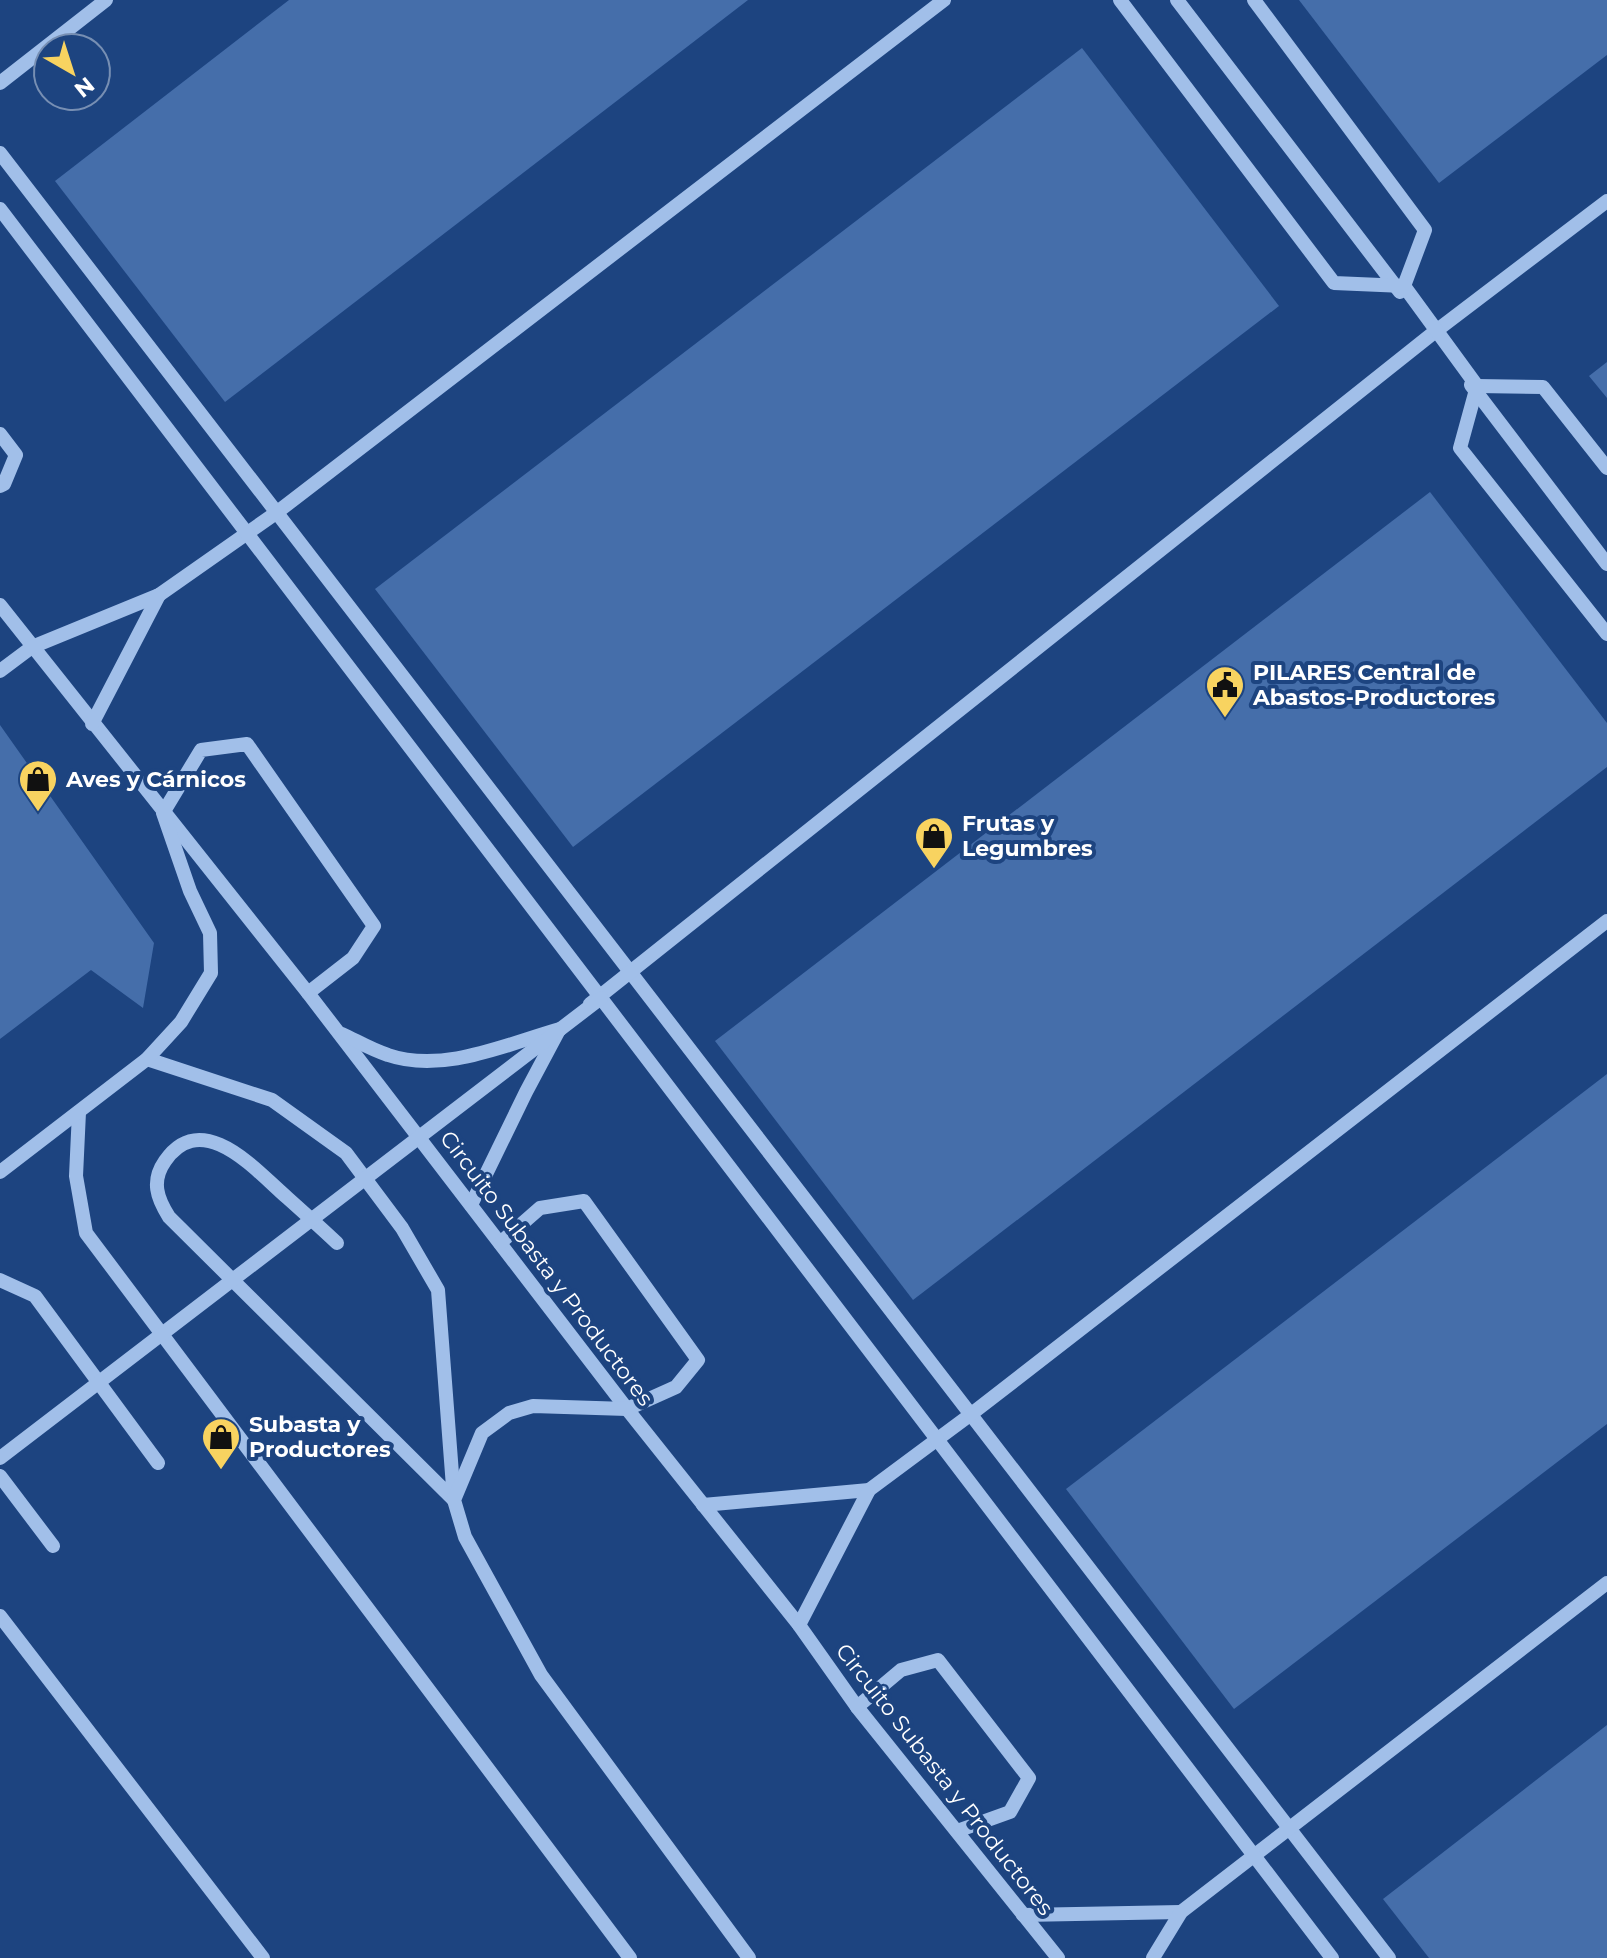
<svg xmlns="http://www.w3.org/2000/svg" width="1607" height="1958" font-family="Montserrat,sans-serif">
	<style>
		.building { fill: #456eaa }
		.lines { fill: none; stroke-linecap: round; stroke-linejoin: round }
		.minor { stroke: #a1bfe9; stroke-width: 14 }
		.minor-bridge { stroke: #a1bfe9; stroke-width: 14 }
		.labels { text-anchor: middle; stroke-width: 8; stroke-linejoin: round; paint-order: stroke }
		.poi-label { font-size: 22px; font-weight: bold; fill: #fff; stroke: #1d4480; text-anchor: start }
		.street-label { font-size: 22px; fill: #fff; stroke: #1d4480 }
	</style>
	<rect width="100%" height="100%" fill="#1d4480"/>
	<g class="building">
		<path d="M289 0H748L225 402 55 181Z"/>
		<path d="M1299 0H1607V55L1439 183Z"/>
		<path d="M1082 48 1279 306 573 847 375 589Z"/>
		<path d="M1607 362V398L1589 376Z"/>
		<path d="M1430 492 1607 723V767L913 1300 715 1041Z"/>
		<path d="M0 725 154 943 143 1008 91 970 0 1039Z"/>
		<path d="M1607 1074V1424L1234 1709 1066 1489Z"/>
		<path d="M1607 1725V1958H1429L1383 1899Z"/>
	</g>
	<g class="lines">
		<g class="minor">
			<path d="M1177 0 1400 292"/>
			<path d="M1254 0 1425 230 1404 286"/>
			<path d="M0 83 106 0"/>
			<path d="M0 153 1389 1958"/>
			<path d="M1471 385 1607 564"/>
			<path d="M1477 386 1543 387 1607 468"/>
			<path d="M0 434 16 455 4 484 0 486"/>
			<path d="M0 605 308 993 627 1409 799 1625 857 1707 1058 1958"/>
			<path d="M0 671 32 647 159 595 276 513 944 0"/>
			<path d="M92 724 159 595"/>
			<path d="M590 1004 1432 334 1607 201"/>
			<path d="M342 1034C357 1041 372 1050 388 1055 443 1074 507 1044 560 1029"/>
			<path d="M147 1059 272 1100 346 1153 402 1228 438 1290 454 1500 169 1217C157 1198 151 1181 165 1161 201 1109 253 1167 282 1193 301 1210 319 1226 337 1243"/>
			<path d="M79 1112 76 1176 86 1233 630 1958"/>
			<path d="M0 1172 147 1059 181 1022 211 973 210 933 190 891 163 813 201 750 247 744 374 926 353 958 308 993"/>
			<path d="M471 1205 526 1092 559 1030"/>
			<path d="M500 1243 540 1208 584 1201 698 1360 676 1387 627 1409 533 1406 509 1413 482 1433 454 1500 465 1537 541 1675 749 1958"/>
			<path d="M0 1280 35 1296 158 1463"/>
			<path d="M0 1476 53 1546"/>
			<path d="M703 1505 869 1490"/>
			<path d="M0 1616 263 1958"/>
			<path d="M799 1625 869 1490 970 1415 1607 921"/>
			<path d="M857 1707 901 1670 938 1660 1029 1778 1010 1812 957 1831"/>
			<path d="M1023 1915 1181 1912"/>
			<path d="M1153 1958 1181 1912 1607 1583"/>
		</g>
		<g class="minor-bridge">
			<path d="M1120 0 1334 283 1404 286 1477 386 1460 448 1607 634"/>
			<path d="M0 209 1332 1958"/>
			<path d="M0 1458 601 998"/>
		</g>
	</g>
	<defs>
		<g id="civic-pin" transform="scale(2)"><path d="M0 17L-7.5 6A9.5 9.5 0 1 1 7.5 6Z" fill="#f8d360" stroke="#1d4480"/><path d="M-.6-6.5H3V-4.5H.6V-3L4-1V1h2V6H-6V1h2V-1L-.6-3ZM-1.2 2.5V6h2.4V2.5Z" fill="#111"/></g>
		<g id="shop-pin" transform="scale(2)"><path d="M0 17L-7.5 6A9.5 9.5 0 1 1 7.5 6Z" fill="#f8d360" stroke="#1d4480"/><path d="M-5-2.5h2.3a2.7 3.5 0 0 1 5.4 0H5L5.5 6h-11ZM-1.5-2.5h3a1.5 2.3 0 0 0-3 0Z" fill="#111"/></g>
	</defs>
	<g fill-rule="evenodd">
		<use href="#civic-pin" x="1225" y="685"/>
		<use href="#shop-pin" x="38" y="779"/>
		<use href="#shop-pin" x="934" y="836"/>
		<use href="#shop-pin" x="221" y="1437"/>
	</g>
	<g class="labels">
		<g class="poi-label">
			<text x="1253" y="680">PILARES Central de<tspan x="1253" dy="25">Abastos-Productores</tspan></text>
			<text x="66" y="787">Aves y Cárnicos</text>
			<text x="962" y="831">Frutas y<tspan x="962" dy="25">Legumbres</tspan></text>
			<text x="249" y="1432">Subasta y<tspan x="249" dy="25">Productores</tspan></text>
		</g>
		<g class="street-label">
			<text transform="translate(547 1268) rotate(53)" y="8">Circuito Subasta y Productores</text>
			<text transform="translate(945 1779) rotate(52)" y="8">Circuito Subasta y Productores</text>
		</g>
	</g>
	<g transform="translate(72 72) rotate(141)"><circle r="38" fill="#1d4480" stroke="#778fb3" stroke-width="2"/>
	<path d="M0-6L14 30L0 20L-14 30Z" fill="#f8d360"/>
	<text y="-12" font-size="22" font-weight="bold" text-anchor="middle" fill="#ffffff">N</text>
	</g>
</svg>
